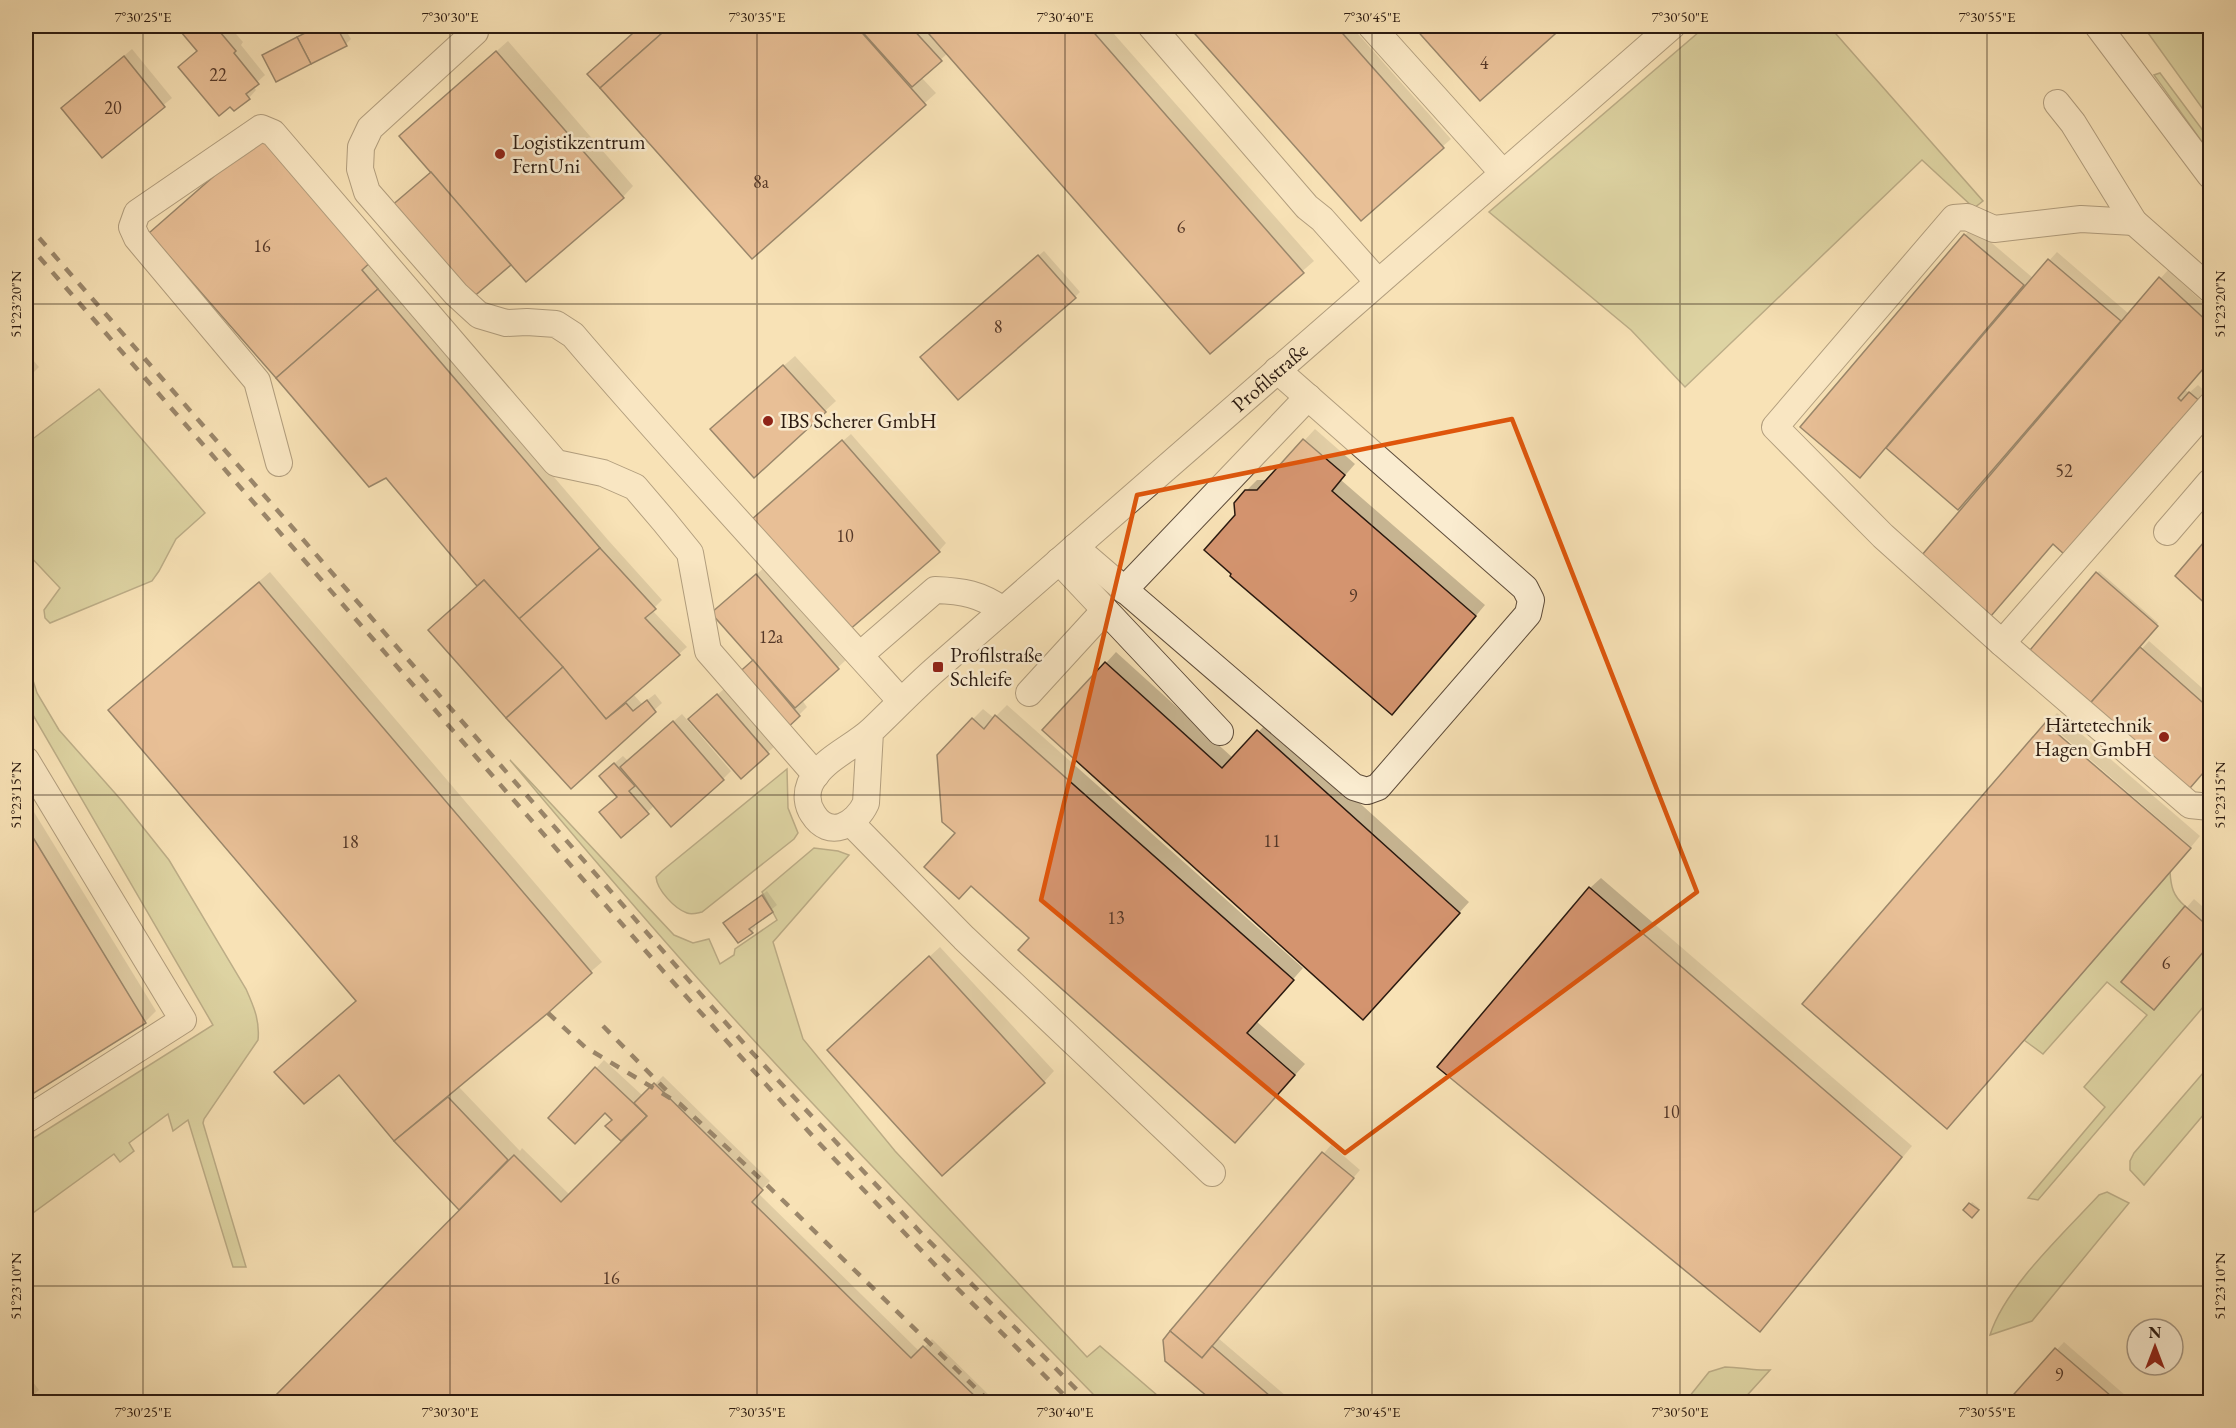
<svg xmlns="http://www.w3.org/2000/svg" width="2236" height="1428" font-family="'EB Garamond',serif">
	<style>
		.green { fill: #bfc38c; stroke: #756e4e; stroke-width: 1.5 }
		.shadow { fill: #0003 }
		.building { fill: #d4946f; stroke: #2b1a10; stroke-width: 1.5 }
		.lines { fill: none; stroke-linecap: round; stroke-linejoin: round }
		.minor-casing { stroke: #5e4c3a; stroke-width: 28 }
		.minor { stroke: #faecd0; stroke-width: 26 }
		.rail { stroke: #2b1a10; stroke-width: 4.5; stroke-dasharray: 10 10; stroke-linecap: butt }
		.marked { fill: none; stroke: #df560c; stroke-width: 4.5; stroke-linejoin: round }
		.ticks { fill: none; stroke: #2b1a10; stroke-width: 1.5; stroke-opacity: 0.45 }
		.poi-dot { fill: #8f2418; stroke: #faecd0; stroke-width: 2 }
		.labels { text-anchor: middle; stroke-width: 5; stroke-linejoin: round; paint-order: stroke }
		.number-label { font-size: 18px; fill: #553828 }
		.poi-label { font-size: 21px; fill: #2b1a10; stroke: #faecd0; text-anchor: start }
		.street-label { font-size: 21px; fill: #2b1a10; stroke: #faecd0 }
		.neatline { fill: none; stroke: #2b1a10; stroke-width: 2 }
		.ticks-label { font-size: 15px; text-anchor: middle; fill: #2b1a10 }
	</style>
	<rect width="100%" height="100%" fill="#f8e2b6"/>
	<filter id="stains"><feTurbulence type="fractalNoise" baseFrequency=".00333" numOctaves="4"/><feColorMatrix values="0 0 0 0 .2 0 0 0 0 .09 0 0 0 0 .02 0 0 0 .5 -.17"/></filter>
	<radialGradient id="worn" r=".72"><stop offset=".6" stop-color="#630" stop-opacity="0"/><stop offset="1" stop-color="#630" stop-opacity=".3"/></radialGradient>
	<g class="green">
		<path d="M1706 26H1829L1983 201 1974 208 1922 160 1685 387 1631 330 1489 212Z"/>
		<path d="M2143 26H2210V119Z"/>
		<path d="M2160 73 2210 140V153L2154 75Z"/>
		<path d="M99 389 205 513 176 539 159 571 152 581 50 623 45 618 44 610 60 588 26 552V444Z"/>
		<path d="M26 640 29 668 37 693 59 730 122 801 169 860 246 989C254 1007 260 1021 258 1040L204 1119 203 1123 246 1267H233L188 1120 173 1131 168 1114 129 1143 134 1151 120 1162 114 1154 26 1218V1143L213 1025 26 703Z"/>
		<path d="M510 760 674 935 693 943 709 939 720 964 734 955 735 949 777 920 762 892 814 848 838 851 849 855 773 942 803 1039 895 1151 1087 1357 1100 1346 1165 1402H1102L1093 1394C977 1275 860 1156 748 1034 666 945 588 853 510 760Z"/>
		<path d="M787 769 788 808 798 833 794 839 702 912C697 913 692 915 687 913 675 909 657 890 656 877L662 871Z"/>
		<path d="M2170 872C2171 887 2173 896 2185 906L2121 982 2154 1010 2210 944V999L2038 1200 2028 1198 2105 1107 2084 1087 2147 1015 2107 982 2043 1054 2024 1040Z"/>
		<path d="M2210 1065V1107L2144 1185 2130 1170V1161L2134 1153Z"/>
		<path d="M2107 1192 2129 1203 2032 1321 1990 1335C2005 1287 2064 1233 2099 1195Z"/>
		<path d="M1725 1367C1741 1367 1754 1371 1770 1370L1741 1402H1685L1709 1372Z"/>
	</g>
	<g class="shadow">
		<path d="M178 26H229L243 42 241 45 265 75 253 86 256 90 249 98 198 50Z"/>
		<path d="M317 26H343L351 39 346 44 264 56 269 51Z"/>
		<path d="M643 26H1107L1314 261 1210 352 948 53 921 77 936 93 752 257 597 66Z"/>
		<path d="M1190 26H1351L1451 139 1361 219Z"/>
		<path d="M1415 26H1562L1480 99Z"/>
		<path d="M508 41 633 186 623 197 511 262 471 297 432 172 401 136Z"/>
		<path d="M132 49 172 98 102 156 71 101Z"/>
		<path d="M275 124 385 280 608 540 662 600 652 610 687 647 633 694 642 704 655 694 662 703 571 787 479 585 386 476Z"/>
		<path d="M1973 227 2033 278 2057 252 2129 314 2168 270 2210 309V360L2184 389 2189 393 2198 385 2208 394 2054 543 1961 510 1886 447 1965 235Z"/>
		<path d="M1044 251 1080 292 1075 297 927 352Z"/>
		<path d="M26 352 39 367 26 380Z"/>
		<path d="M795 356 836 401 825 411 722 419Z"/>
		<path d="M1315 429 1355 464 1341 480 1485 605 1403 702 1236 516 1246 491 1257 480H1268Z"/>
		<path d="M851 434 946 543 939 551 761 512Z"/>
		<path d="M2210 538V606L2177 576Z"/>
		<path d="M765 567 846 660 802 700 807 707 799 715 737 676 754 660 721 605Z"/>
		<path d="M2099 571 2158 623 2108 681 2111 683 2149 641 2210 695V764L2192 785 2016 669Z"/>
		<path d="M270 572 602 962 458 1086 520 1151 522 1148 570 1195 623 1141 607 1126 614 1120 605 1111 550 1118 604 1060 643 1096 663 1076 770 1181 758 1193 920 1352 932 1339 996 1402H271L461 1210 395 1141 340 1073 358 1001 110 710Z"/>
		<path d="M1116 652 1233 758 1269 721 1469 902 1374 1007 1106 663Z"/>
		<path d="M725 688 776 745 741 777 698 712Z"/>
		<path d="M1007 705 1303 968 1256 1021 1305 1064 1245 1131 1031 938 957 833 973 719 983 709 994 718Z"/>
		<path d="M2057 713 2200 836 2191 847 2048 723Z"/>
		<path d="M682 714 731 771 723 779 655 805 621 836 618 796 609 768 623 756 628 761Z"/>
		<path d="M26 799 156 1011 145 1022 26 1096Z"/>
		<path d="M1601 878 1912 1146 1760 1330 1590 888Z"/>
		<path d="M767 891 777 905 754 924 756 927 752 932 730 918Z"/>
		<path d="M2194 899 2210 913V943L2162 1000 2123 981Z"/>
		<path d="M940 947 1054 1071 1044 1082 839 1039Z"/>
		<path d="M1331 1145 1360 1170 1218 1338 1293 1402H1216L1167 1360 1164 1340Z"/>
		<path d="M1972 1202 1979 1208 1972 1216 1965 1210Z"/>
		<path d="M2064 1342 2133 1402H2009Z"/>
		<path d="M26 1373 39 1390 26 1402Z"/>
		<path d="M1769 1398 1775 1402H1764Z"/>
	</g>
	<g class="building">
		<path d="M176 26H215L236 51 234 53 259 84 246 94 250 99 234 111 230 107 219 116 178 67 197 51Z"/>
		<path d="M319 26H336L347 46 311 64 297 37Z"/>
		<path d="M641 26H670L600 88 587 74Z"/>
		<path d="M670 26H856L926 105 752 259 600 88Z"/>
		<path d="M857 26H910L942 61 912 87Z"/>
		<path d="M922 26H1091L1089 27 1304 273 1210 354Z"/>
		<path d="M1188 26H1336L1444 148 1361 221Z"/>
		<path d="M1413 26H1564L1480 101Z"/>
		<path d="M297 37 311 64 276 82 262 55Z"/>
		<path d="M496 51 624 198 526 282 399 136Z"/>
		<path d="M124 56 165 107 102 158 61 108Z"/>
		<path d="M263 133 374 259 362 270 378 289 276 378 149 233Z"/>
		<path d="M431 172 511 265 471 299 390 207Z"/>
		<path d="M1964 234 2024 285 1860 478 1800 427Z"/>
		<path d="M1038 255 1076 298 958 400 920 357Z"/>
		<path d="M2048 259 2121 321 1958 510 1886 448Z"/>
		<path d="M2159 277 2210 324V361L2178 398 2181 401 2189 392 2202 403 2177 432 2173 428 2065 555 2053 544 1991 616 1922 555Z"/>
		<path d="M378 289 600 548 519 619 484 580 477 586 386 478 369 487 276 378Z"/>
		<path d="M783 365 826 412 754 478 710 429Z"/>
		<path d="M1303 439 1345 475 1332 491 1476 616 1392 715 1230 576 1231 574 1204 550 1235 515 1234 503 1245 490H1257Z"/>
		<path d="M842 440 940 552 848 631 751 520Z"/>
		<path d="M2210 535V608L2175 576Z"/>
		<path d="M600 548 656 609 645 618 680 655 606 719 519 619Z"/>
		<path d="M2096 572 2158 626 2074 722 2014 669Z"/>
		<path d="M756 574 839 669 795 708 711 613Z"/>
		<path d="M484 580 563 667 506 718 428 630Z"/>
		<path d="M259 582 592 973 548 1013 394 1141 339 1075 304 1104 274 1072 356 1001 108 710Z"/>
		<path d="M2140 647 2210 709V765L2184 795 2085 709Z"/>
		<path d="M753 660 800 716 784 731 735 676Z"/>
		<path d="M1105 662 1222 768 1257 730 1460 913 1363 1020 1042 730Z"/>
		<path d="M563 667 606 719 626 703 633 711 647 700 656 712 571 789 506 718Z"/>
		<path d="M717 694 769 754 741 779 688 719Z"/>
		<path d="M995 715 1294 980 1247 1033 1295 1075 1235 1143 1018 950 1029 938 971 886 959 899 924 867 955 833 942 822 937 755 972 718 984 729Z"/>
		<path d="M673 721 724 780 671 827 620 767Z"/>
		<path d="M2045 723 2191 848 1947 1129 1802 1004Z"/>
		<path d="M614 763 635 786 629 791 649 814 621 838 599 812 617 797 599 776Z"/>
		<path d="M26 826 146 1023 26 1098Z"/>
		<path d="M1589 887 1902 1157 1760 1332 1437 1067Z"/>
		<path d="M762 895 773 912 749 929 753 933 738 943 723 923Z"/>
		<path d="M2185 906 2210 928V944L2154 1010 2121 982Z"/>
		<path d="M929 956 1045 1083 942 1176 827 1050Z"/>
		<path d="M595 1067 647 1116 621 1141 605 1126 612 1120 605 1113 575 1144 548 1118Z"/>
		<path d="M654 1083 763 1190 752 1202 911 1358 923 1346 981 1402H269L514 1155 561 1202 647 1116 634 1103Z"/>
		<path d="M448 1097 508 1160 459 1210 394 1141Z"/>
		<path d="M1322 1152 1354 1178 1202 1358 1170 1331Z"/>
		<path d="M1969 1203 1979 1210 1972 1218 1963 1210Z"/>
		<path d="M1170 1331 1202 1358 1212 1346 1277 1402H1214L1165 1361 1163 1340Z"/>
		<path d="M2055 1348 2118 1402H2007Z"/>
	</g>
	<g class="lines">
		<g class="minor-casing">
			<g id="minor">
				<path d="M1151 26 1307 207 1322 219 1378 282"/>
				<path d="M1371 26 1503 173"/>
				<path d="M2098 26 2210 175"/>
				<path d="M475 32 370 128 361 147 360 169 367 192 456 294 479 315 506 323 527 322 556 324 573 335C679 459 791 579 900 700"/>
				<path d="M2057 103 2073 123 2134 222 2210 289"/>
				<path d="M2134 222 2081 219 1994 229 1967 217 1954 218 1775 427 1883 536 2002 643 2190 805 2210 807"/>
				<path d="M279 463 257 381 137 238 132 227 137 213 261 128 273 133 556 463 603 473 635 487 664 521 690 553 708 651 816 775"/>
				<path d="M2167 532 2210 482"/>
				<path d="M1075 547 1354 787 1367 791 1378 787 1528 614 1531 600 1525 588 1277 370"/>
				<path d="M1059 561 1220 732"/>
				<path d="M1124 590 1308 397"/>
				<path d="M2002 643 2210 406"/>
				<path d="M860 655 935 590C963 591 980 594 1003 610"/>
				<path d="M1029 693 1105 610"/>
				<path id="s1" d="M870 732 866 803C856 825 829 840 813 814 807 805 806 794 810 784 822 759 853 748 872 730 894 709 915 687 938 667L1672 26"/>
				<path d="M26 760 183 1020 26 1120"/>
				<path d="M851 823 964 938 1212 1173"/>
			</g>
		</g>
		<use href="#minor" class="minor"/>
		<g class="rail">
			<path d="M26 223 747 1047 924 1236 1089 1402"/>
			<path d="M26 242 664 972 819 1143 958 1289 1071 1402"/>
			<path d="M548 1013 585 1047 680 1104 766 1184 990 1402"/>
			<path d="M603 1026 667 1091"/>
		</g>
	</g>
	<path d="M0 0H2236V1428H0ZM1512 419 1697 892 1345 1153 1041 900 1137 495Z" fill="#f8e2b6" fill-opacity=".55" fill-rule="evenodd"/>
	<path class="marked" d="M1512 419 1697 892 1345 1153 1041 900 1137 495Z"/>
	<path class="ticks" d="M143 26V1402M450 26V1402M757 26V1402M1065 26V1402M1372 26V1402M1680 26V1402M1987 26V1402M26 304H2210M26 795H2210M26 1286H2210"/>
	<g class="poi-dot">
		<circle cx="500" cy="154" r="6"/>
		<circle cx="768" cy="421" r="6"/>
		<rect x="932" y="661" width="12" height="12" rx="3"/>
		<circle cx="2164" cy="737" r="6"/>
	</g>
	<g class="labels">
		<g class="number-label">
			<text x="1484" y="69">4</text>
			<text x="218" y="81">22</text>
			<text x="113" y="114">20</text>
			<text x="761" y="188">8a</text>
			<text x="1181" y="233">6</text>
			<text x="262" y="252">16</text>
			<text x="998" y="333">8</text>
			<text x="2064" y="477">52</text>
			<text x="845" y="542">10</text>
			<text x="1353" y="602">9</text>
			<text x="771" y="643">12a</text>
			<text x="1272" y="847">11</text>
			<text x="350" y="848">18</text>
			<text x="1116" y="924">13</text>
			<text x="2166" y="969">6</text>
			<text x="1671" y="1118">10</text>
			<text x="611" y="1284">16</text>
			<text x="2059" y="1381">9</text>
		</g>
		<g class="poi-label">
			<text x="512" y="149">Logistikzentrum<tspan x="512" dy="24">FernUni</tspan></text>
			<text x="780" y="428">IBS Scherer GmbH</text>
			<text x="950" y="662">Profilstraße<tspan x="950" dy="24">Schleife</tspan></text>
			<text x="2152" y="732" text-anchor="end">Härtetechnik<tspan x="2152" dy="24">Hagen GmbH</tspan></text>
		</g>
		<g class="street-label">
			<text dy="7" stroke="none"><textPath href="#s1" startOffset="786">Profilstraße</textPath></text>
		</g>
	</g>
	<rect width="2236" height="1428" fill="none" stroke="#f8e2b6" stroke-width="66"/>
	<g transform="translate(2155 1347)"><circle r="28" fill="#faecd0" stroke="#a79883" stroke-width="1.5"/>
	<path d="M0-4.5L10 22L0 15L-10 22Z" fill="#8f2418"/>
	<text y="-9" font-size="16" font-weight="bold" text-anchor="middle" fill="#2b1a10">N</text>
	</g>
	<rect x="33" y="33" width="2170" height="1362" class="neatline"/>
	<g class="ticks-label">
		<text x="143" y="22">7°30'25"E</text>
		<text x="450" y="22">7°30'30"E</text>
		<text x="757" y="22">7°30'35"E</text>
		<text x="1065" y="22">7°30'40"E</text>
		<text x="1372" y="22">7°30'45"E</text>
		<text x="1680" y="22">7°30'50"E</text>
		<text x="1987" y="22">7°30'55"E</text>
		<text transform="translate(16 304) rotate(-90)" y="5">51°23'20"N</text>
		<text transform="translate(2220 304) rotate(-90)" y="5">51°23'20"N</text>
		<text transform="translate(16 795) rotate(-90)" y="5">51°23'15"N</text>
		<text transform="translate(2220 795) rotate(-90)" y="5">51°23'15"N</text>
		<text transform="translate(16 1286) rotate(-90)" y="5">51°23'10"N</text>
		<text transform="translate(2220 1286) rotate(-90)" y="5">51°23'10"N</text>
		<text x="143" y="1417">7°30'25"E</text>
		<text x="450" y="1417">7°30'30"E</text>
		<text x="757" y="1417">7°30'35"E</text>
		<text x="1065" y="1417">7°30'40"E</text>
		<text x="1372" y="1417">7°30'45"E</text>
		<text x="1680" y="1417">7°30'50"E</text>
		<text x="1987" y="1417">7°30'55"E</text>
	</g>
	<rect width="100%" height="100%" filter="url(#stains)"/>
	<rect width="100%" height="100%" fill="url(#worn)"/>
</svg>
